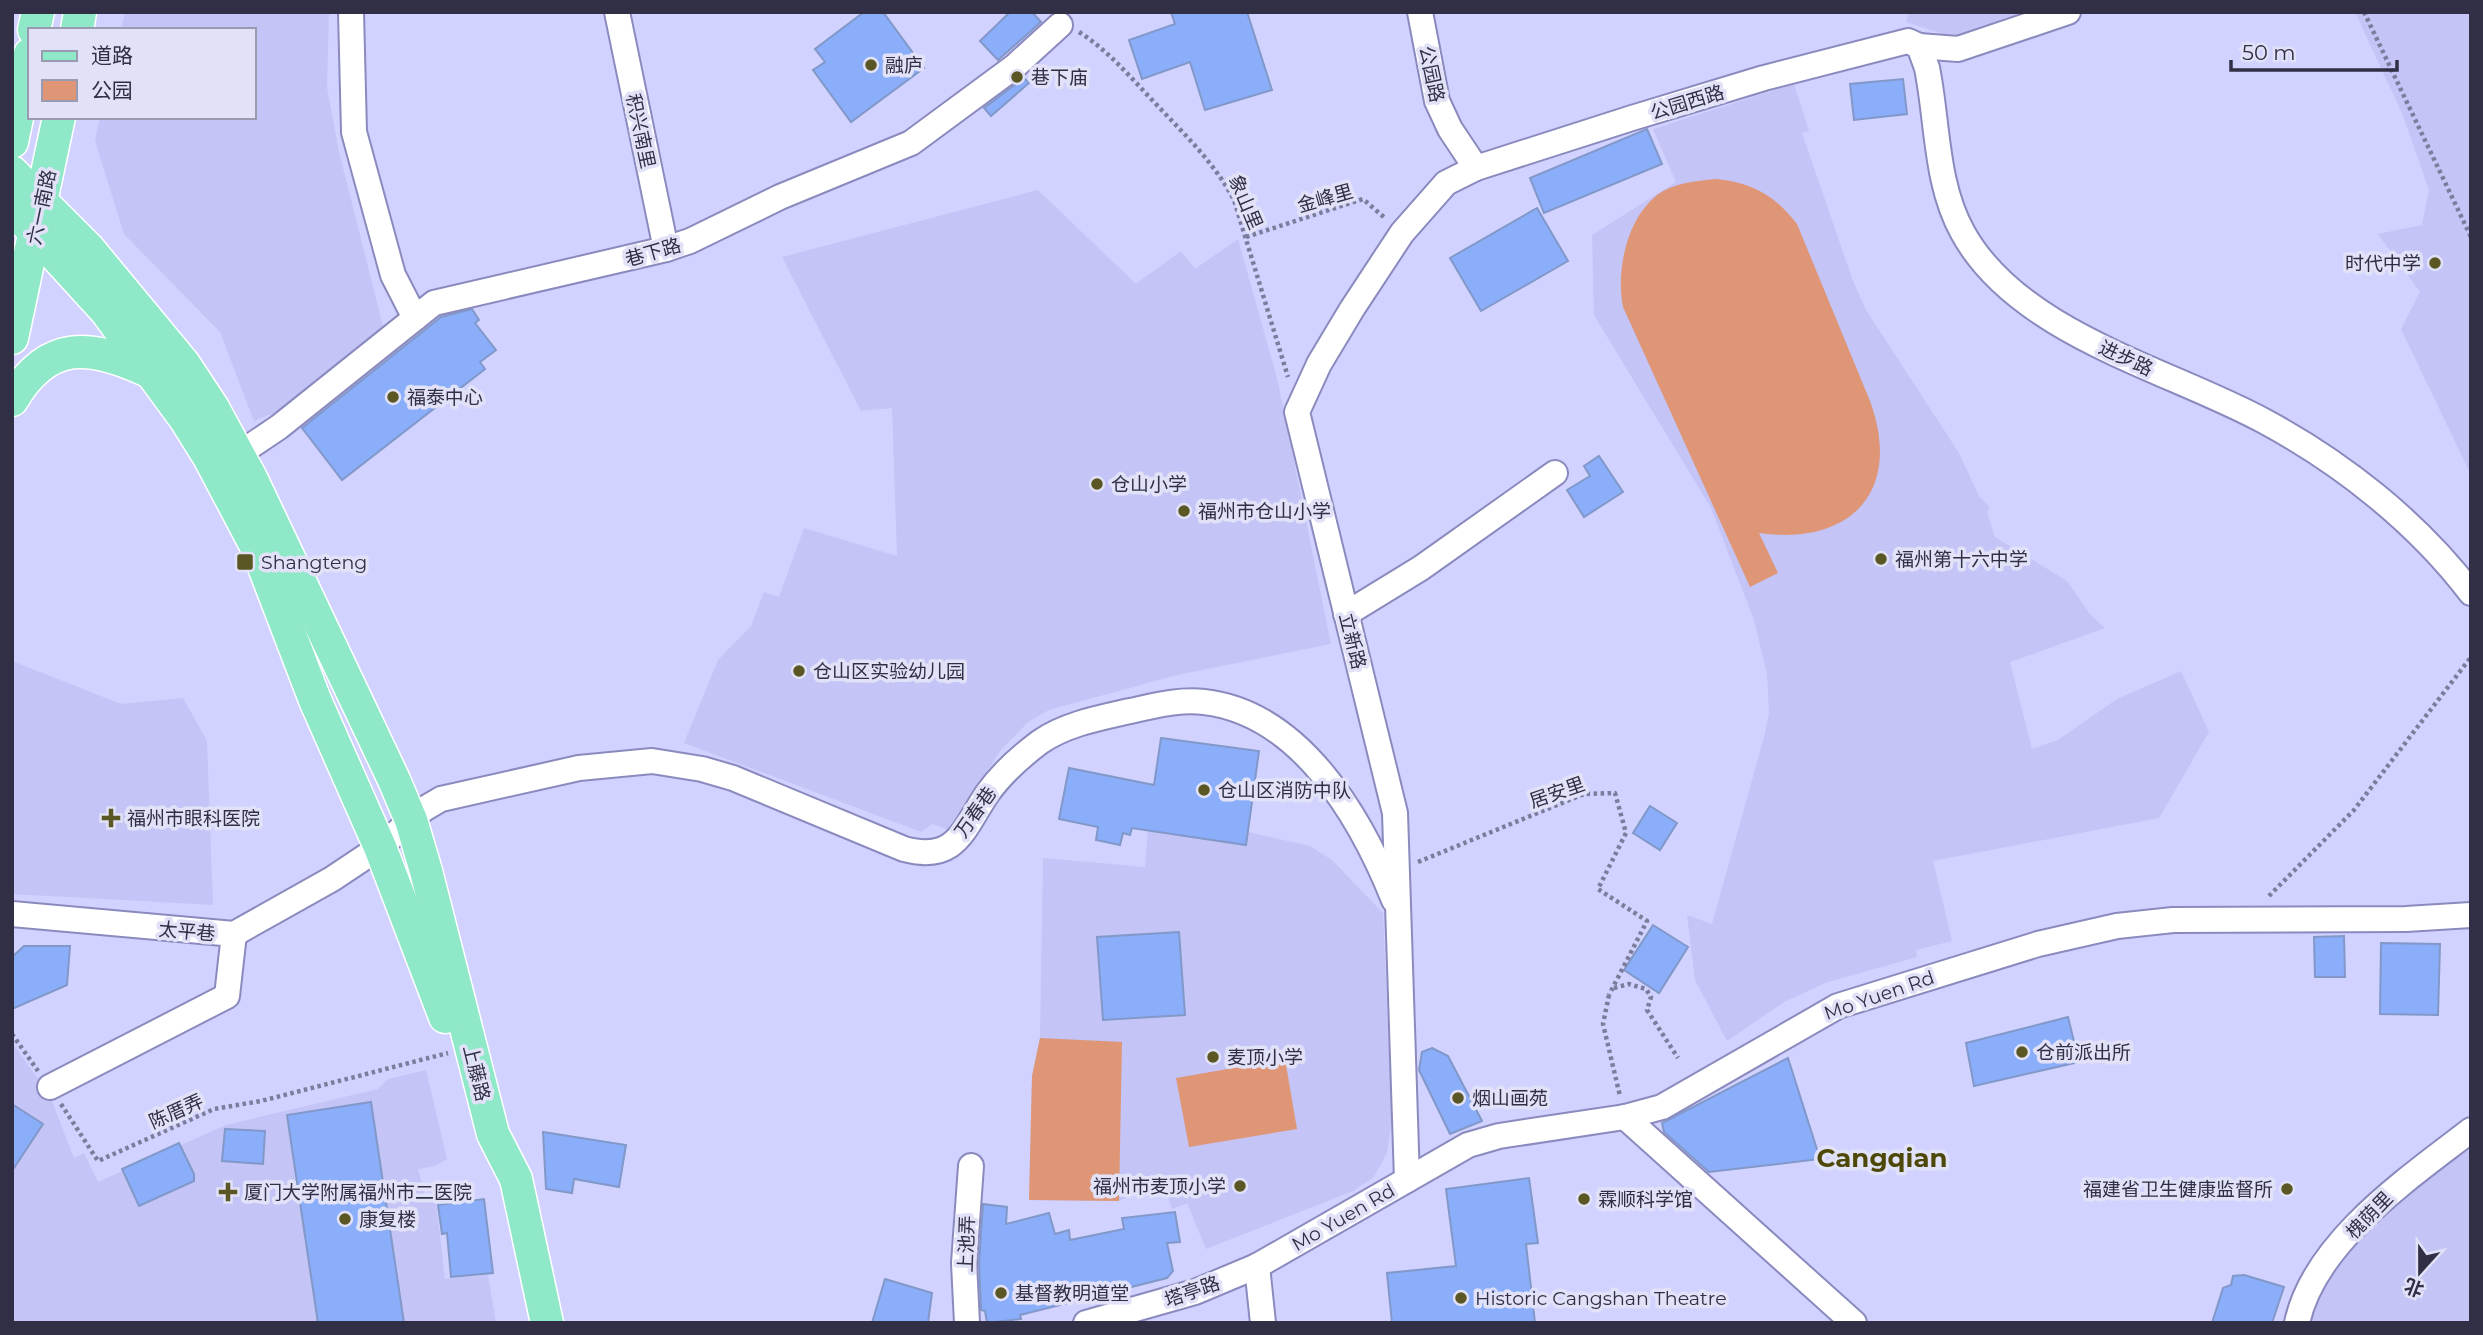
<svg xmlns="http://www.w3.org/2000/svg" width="2483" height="1335" font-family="Montserrat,'Noto Sans SC',sans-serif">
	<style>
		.built { fill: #c4c4f6 }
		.green { fill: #de9676 }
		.building { fill: #8baefa; stroke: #8198c9; stroke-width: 2 }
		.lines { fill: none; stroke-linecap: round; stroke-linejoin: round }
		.minor-casing { stroke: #8b8abe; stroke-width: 28 }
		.major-casing { stroke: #fff; stroke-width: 35 }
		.path { stroke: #7c7c9d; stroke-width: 4.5; stroke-dasharray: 3.5 3.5; stroke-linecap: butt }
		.minor { stroke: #fff; stroke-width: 24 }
		.major { stroke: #8fe8c8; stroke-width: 32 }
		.poi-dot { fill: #5b5724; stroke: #e1e1f8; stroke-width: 2.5 }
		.labels { text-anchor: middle; stroke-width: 7; stroke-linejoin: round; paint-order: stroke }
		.poi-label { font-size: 19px; fill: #302f45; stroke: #e1e1f8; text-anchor: start }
		.street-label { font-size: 19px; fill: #302f45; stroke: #e1e1f8 }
		.district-label { font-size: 26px; font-weight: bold; fill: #4d4807; stroke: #e1e1f8 }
	</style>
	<rect width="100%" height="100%" fill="#d1d2ff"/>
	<g class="built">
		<path d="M125 12H329L327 87 339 152 385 334 293 405 254 421 220 332 124 234 95 141 100 117H254V30H121Z"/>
		<path d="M1909 12H2044L1965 41 1906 22Z"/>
		<path d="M2355 12H2471V475L2401 329 2420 292 2378 234 2422 225 2429 190 2402 113Z"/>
		<path d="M1794 84 1809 131 1802 133 1853 281 1866 310 1959 453 1979 496 1990 508 1987 512 1995 537 2067 581 2090 614 2105 628 2010 662 2032 749 2058 740 2117 699 2181 671 2209 732 2159 818 1933 861 1952 941 1916 950 1917 957 1828 982 1784 1002 1727 1041 1695 980 1687 915 1712 924 1764 737 1769 713 1767 674 1754 620 1711 508 1594 315 1592 235 1676 182 1653 129Z"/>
		<path d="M1038 190 1136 284 1181 251 1195 269 1238 239 1277 378 1331 644 1177 675 1049 710 1028 722 1001 750 949 830 932 824 921 832 684 743 718 660 751 626 764 592 779 597 804 528 897 556 892 408 861 411 782 257Z"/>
		<path d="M12 661 121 704 183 698 207 741 213 905 12 894Z"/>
		<path d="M1148 830 1246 845 1248 832 1310 846 1332 860 1383 913 1392 1119 1387 1153 1380 1166 1373 1178 1353 1191 1206 1249 1187 1203 1172 1209 1168 1197 1158 1191 1137 1192 1119 1201 1029 1200 1032 1076 1040 1038 1043 858 1145 867Z"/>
		<path d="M12 1043 49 1094 74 1158 84 1153 98 1182 226 1125 378 1089 388 1079 426 1070 447 1159 435 1166 418 1169 427 1202H436L445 1279 488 1275 496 1323H12Z"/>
		<path d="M2469 1146 2471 1323H2303L2310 1297 2395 1192Z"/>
	</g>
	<g class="green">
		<path d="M1715 179C1751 182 1775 195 1797 224L1870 401C1903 491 1851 546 1759 533L1778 573 1750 587 1623 307C1616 271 1626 220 1657 195 1673 183 1696 181 1715 179Z"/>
		<path d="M1040 1038 1122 1042 1119 1201 1029 1200 1032 1076Z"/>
		<path d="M1285 1059 1297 1129 1189 1147 1176 1078Z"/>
	</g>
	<g class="building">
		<path d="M864 12H883L924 68 851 122 813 70 825 62 815 49Z"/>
		<path d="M1010 12H1032L1041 22 998 60 980 41Z"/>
		<path d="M1171 12H1247L1272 90 1205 110 1190 62 1142 79 1129 40 1175 24Z"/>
		<path d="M1024 78 1029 83 991 116 984 108Z"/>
		<path d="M1903 79 1907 114 1854 120 1850 84Z"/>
		<path d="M1647 129 1662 164 1544 213 1530 178Z"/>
		<path d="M1537 208 1568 261 1481 311 1450 258Z"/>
		<path d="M472 309 479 320 475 323 496 350 480 362 485 369 342 480 302 428 441 317Z"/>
		<path d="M1599 456 1623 492 1584 517 1567 490 1590 476 1584 466Z"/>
		<path d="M1161 738 1259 751 1246 845 1132 828 1130 835 1123 833 1120 845 1096 840 1098 827 1059 819 1069 768 1154 785Z"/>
		<path d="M1650 806 1677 823 1660 850 1633 833Z"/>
		<path d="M1653 925 1688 947 1659 993 1624 970Z"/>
		<path d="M1179 932 1185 1015 1103 1020 1097 937Z"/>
		<path d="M2344 936 2345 977H2315L2314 937Z"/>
		<path d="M2381 943 2440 944 2438 1015 2380 1014Z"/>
		<path d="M24 946H70L67 985 12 1009V957Z"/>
		<path d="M2068 1017 2079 1062 1974 1086 1966 1043Z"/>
		<path d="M1432 1048 1448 1056 1482 1121 1450 1134 1419 1070 1422 1052Z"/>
		<path d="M1788 1058 1820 1159 1709 1172 1664 1132 1662 1123Z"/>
		<path d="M371 1102 404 1323H318L287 1115Z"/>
		<path d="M12 1104 43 1124 12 1171Z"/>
		<path d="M225 1129 265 1131 263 1164 222 1161Z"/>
		<path d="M543 1132 626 1145 619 1187 574 1179 572 1193 546 1189Z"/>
		<path d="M179 1143 194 1174V1181L139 1206 122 1169Z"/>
		<path d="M1529 1178 1538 1243 1526 1244 1535 1323H1392L1387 1273 1456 1266 1446 1189Z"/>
		<path d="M484 1199 493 1273 451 1277 447 1233 442 1234 438 1205Z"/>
		<path d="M983 1204 1007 1207 1006 1224 1049 1213 1055 1234 1069 1230 1070 1240 1124 1229 1122 1218 1175 1212 1180 1242 1167 1243 1173 1271 1167 1278 1020 1315 1021 1319 987 1323 985 1311 981 1310 979 1263Z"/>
		<path d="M2244 1275 2284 1287 2272 1323H2212L2223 1288 2231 1285 2233 1276Z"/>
		<path d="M885 1279 932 1293 928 1323H872Z"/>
	</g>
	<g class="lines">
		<g class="minor-casing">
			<g id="minor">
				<path d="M351 12 354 132 393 275 415 318"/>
				<path d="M617 12 666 249"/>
				<path d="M1420 12 1437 101 1450 129 1476 168"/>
				<path d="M1919 46 1958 49 2068 12"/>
				<path d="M239 454 279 427 434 303 666 249 690 241 780 197 911 143 1014 67 1060 25"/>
				<path d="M1346 614 1421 568 1555 473"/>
				<path d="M12 914 234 934 332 879 380 847 424 809 441 799 579 768 652 761 702 769 733 778 904 849C956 863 963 830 987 794 1001 774 1020 757 1040 742 1066 724 1099 718 1130 711 1154 706 1179 699 1204 702 1301 713 1361 818 1394 900"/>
				<path d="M50 1087 227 996 234 934"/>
				<path d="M1625 1117 1854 1323"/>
				<path d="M1407 1180 1395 813 1297 412 1319 364 1352 309 1402 233 1446 183 1476 168 1632 118 1764 78 1908 41 1919 46 1927 68C1938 122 1935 183 1963 233 2019 334 2168 369 2264 421 2342 463 2417 522 2471 593"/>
				<path d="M1257 1266 1263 1323"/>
				<path d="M967 1323 964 1263 971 1166"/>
				<path d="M1086 1323 1195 1292 1257 1266 1468 1145 1499 1136 1625 1117 1662 1107 1838 1006 2038 944 2117 926 2173 920 2406 919 2471 915"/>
				<path d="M2297 1323C2314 1242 2409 1178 2471 1130"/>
			</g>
		</g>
		<g class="major-casing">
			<g id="major">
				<path d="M34 30 38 12"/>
				<path d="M77 30 80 12"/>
				<path d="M12 142 30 54"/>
				<path d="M12 172 88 248 184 364 213 408 251 478 394 780 411 820 426 871 493 1134 516 1179 547 1323"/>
				<path d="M12 208 106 311 186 420 209 457 256 546 315 700 380 847 445 1017"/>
				<path d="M12 338 59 117"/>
				<path d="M12 400C48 339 90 344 148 371"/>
			</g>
		</g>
		<g class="path">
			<path d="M2364 12 2471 237"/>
			<path d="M1079 32C1109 51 1131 78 1155 103 1184 134 1214 162 1234 200L1288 377"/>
			<path d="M1246 237 1363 199 1386 219"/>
			<path d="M1418 862 1584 794 1615 793 1626 833 1598 889 1647 921 1609 995"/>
			<path d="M2269 896 2354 810 2471 657"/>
			<path d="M1614 988 1629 984 1646 989 1651 997 1647 1010 1678 1058"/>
			<path d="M1609 995 1603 1024 1620 1096"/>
			<path d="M12 1034 38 1071"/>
			<path d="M61 1104 98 1161 214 1109 261 1101 448 1053"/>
		</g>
		<use href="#minor" class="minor"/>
		<use href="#major" class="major"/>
	</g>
	<g class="poi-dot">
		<circle cx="871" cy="65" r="7"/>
		<circle cx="1017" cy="77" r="7"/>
		<circle cx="2435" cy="263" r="7"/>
		<circle cx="393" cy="397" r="7"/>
		<circle cx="1097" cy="484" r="7"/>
		<circle cx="1184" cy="511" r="7"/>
		<circle cx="1881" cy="559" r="7"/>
		<rect x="236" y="553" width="18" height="18" rx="3.5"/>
		<circle cx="799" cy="671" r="7"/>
		<circle cx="1204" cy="790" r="7"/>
		<path d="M107.5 807.5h7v7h7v7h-7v7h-7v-7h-7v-7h7z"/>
		<circle cx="2022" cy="1052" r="7"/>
		<circle cx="1213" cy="1057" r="7"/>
		<circle cx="1458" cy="1098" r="7"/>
		<circle cx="1240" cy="1186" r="7"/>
		<circle cx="2287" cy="1189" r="7"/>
		<path d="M224.5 1181.5h7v7h7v7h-7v7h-7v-7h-7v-7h7z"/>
		<circle cx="1584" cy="1199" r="7"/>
		<circle cx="345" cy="1219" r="7"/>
		<circle cx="1001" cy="1293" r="7"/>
		<circle cx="1461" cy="1298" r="7"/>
	</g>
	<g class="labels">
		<g class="poi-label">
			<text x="885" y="72">融庐</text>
			<text x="1031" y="84">巷下庙</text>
			<text x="2421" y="270" text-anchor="end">时代中学</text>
			<text x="407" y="404">福泰中心</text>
			<text x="1111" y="491">仓山小学</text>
			<text x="1198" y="518">福州市仓山小学</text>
			<text x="1895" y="566">福州第十六中学</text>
			<text x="261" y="569">Shangteng</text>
			<text x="813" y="678">仓山区实验幼儿园</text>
			<text x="1218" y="797">仓山区消防中队</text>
			<text x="127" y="825">福州市眼科医院</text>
			<text x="2036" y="1059">仓前派出所</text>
			<text x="1227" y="1064">麦顶小学</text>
			<text x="1472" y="1105">烟山画苑</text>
			<text x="1226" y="1193" text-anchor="end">福州市麦顶小学</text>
			<text x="2273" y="1196" text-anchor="end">福建省卫生健康监督所</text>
			<text x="244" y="1199">厦门大学附属福州市二医院</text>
			<text x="1598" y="1206">霖顺科学馆</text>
			<text x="359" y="1226">康复楼</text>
			<text x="1015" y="1300">基督教明道堂</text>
			<text x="1475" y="1305">Historic Cangshan Theatre</text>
		</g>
		<g class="street-label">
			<text transform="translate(1432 74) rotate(78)" y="7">公园路</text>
			<text transform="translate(1687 102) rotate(-17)" y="7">公园西路</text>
			<text transform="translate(641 131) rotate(78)" y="7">积兴南里</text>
			<text transform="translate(1325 198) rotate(-16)" y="7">金峰里</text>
			<text transform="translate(1246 202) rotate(67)" y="7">象山里</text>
			<text transform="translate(41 207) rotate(-78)" y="7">六一南路</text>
			<text transform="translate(653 252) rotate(-16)" y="7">巷下路</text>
			<text transform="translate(2126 358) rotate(25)" y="7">进步路</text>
			<text transform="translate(1353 641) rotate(76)" y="7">立新路</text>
			<text transform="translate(1557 792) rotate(-19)" y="7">居安里</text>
			<text transform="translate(975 812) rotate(-55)" y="7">万春巷</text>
			<text transform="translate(187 931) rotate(5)" y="7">太平巷</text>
			<text transform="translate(1879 995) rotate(-19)" y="7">Mo Yuen Rd</text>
			<text transform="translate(477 1073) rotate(76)" y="7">上藤路</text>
			<text transform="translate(176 1111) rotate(-24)" y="7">陈厝弄</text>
			<text transform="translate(2369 1215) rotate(-46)" y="7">槐荫里</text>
			<text transform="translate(1343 1217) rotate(-30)" y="7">Mo Yuen Rd</text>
			<text transform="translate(966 1244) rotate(-88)" y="7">上池弄</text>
			<text transform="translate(1192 1291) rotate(-19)" y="7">塔亭路</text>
		</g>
		<g class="district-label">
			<text x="1882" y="1167">Cangqian</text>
		</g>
	</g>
	<rect width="2483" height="1335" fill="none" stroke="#302f45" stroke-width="28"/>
	<rect x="28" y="28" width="228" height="91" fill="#e1e1f8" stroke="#9a9ab0" stroke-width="2"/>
	<rect x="42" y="51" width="35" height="10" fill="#8fe8c8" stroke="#9a9ab0" stroke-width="2"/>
	<text x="91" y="63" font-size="21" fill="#302f45">道路</text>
	<rect x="42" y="80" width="35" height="21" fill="#de9676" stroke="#9a9ab0" stroke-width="2"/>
	<text x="91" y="98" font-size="21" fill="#302f45">公园</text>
	<g transform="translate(2420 1272) rotate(201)" stroke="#e1e1f8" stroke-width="5" paint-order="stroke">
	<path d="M0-5L12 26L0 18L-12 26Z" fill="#302f45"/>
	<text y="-10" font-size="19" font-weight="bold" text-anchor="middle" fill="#302f45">北</text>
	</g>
	<path d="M2231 60v10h166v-10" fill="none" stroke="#302f45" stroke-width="3.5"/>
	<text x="2242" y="60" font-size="21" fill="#302f45" stroke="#e1e1f8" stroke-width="5" paint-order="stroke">50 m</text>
</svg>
